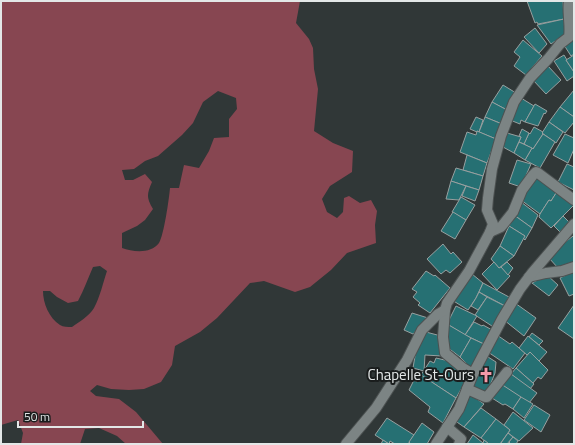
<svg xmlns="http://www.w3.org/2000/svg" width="575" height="445" font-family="'Titillium Web',sans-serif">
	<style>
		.forest { fill: #874651; fill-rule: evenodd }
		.building { fill: #267073; stroke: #97a0a0 }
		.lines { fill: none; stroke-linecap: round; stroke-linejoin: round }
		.street-casing { stroke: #4d5252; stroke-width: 12 }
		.street { stroke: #7c8484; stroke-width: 10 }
		.labels { text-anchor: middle; stroke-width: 4; stroke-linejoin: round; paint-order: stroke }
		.poi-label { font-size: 15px; fill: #e3e7e7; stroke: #1a1d1d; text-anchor: end }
	</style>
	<rect width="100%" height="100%" fill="#303737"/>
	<path class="forest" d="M1 1H300L296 23 309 39 313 48 314 69 318 89 314 131 333 143 353 151 352 172 330 186 322 199 327 212 337 218 343 212 344 198 349 196 360 203 371 200 377 211 375 225 376 243 347 253 331 270 310 287 295 292 264 281 250 283 217 318 200 332 175 346 172 365 161 382 144 389 129 390 111 389 97 385 90 391 96 396 119 399 136 412 163 444H126L117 436 99 428 85 429 80 444H21L23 433 18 420 1 425ZM218 91 236 98 237 109 229 119V137L214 138 209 151 199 168 184 165 179 188H170C169 199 164 235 159 243 151 254 133 252 122 248V233L137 226 145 220 153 209C146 197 147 194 152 182L145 174 133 180H125L122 170 134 169 145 161 158 156 182 135 193 123 203 102ZM100 266 107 271C103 283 100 297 94 308 89 316 79 322 72 327 68 327 63 327 60 325 49 318 43 303 43 291H50L57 297 68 303 78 301C84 290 88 278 93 267Z"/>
	<g class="building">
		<path d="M527 1H563L564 19 538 24 537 22 535 23Z"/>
		<path d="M564 19 565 34 551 44 537 25Z"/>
		<path d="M535 28 547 44 539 53 524 37Z"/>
		<path d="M574 39V54L571 56 564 45Z"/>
		<path d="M523 40 542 56 526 75 514 66 520 57 514 52Z"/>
		<path d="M564 55 567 60H566L574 72V76L567 81 554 61Z"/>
		<path d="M574 55V72L566 60Z"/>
		<path d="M548 66 561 80 546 94 533 80Z"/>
		<path d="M503 85 516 93 507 110 492 102Z"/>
		<path d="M574 90V117L560 107Z"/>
		<path d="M521 98 534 106 525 122 521 120 520 124 510 120Z"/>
		<path d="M492 102 507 110 502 124 485 117Z"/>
		<path d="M535 104 547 111 545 114 544 113 538 126 525 122Z"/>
		<path d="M560 107 574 117V122L565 133 549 122Z"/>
		<path d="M476 117 483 120 479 132 477 131V132L470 129Z"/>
		<path d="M485 117 502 124 496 139 479 132Z"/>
		<path d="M549 122 563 132 556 143 542 133Z"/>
		<path d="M534 127 543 132 542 133 543 134 533 149 524 144 529 133 530 134Z"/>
		<path d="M522 129 529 133 524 144 519 142 521 137 519 136Z"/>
		<path d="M477 131 496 139 487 163 460 152 467 132 476 135Z"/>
		<path d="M507 133 521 137 514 153 503 147Z"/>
		<path d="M543 134 555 142 540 168 525 160 532 148 533 149Z"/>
		<path d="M565 134 574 138V149L568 163 553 155Z"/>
		<path d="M519 142 532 148 525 160 514 153Z"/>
		<path d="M467 155 487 163 483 176 463 170Z"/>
		<path d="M517 160 531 164 521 187 509 183Z"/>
		<path d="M567 164 574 167V190L558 182Z"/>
		<path d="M456 168 483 176 479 190 451 181Z"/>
		<path d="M536 174 558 190 551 201 549 200 540 214 521 200Z"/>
		<path d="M451 181 466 186 459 200 446 199Z"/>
		<path d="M466 186 479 190 475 201 462 196Z"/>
		<path d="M558 190 574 205 551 228 539 217 540 214 549 200 551 201Z"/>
		<path d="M461 197 475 205 466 220 452 212Z"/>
		<path d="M521 202 538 215 532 228 514 215Z"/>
		<path d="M453 212 466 220 455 239 441 231Z"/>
		<path d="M514 215 532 228 525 240 523 238 525 236 509 226Z"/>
		<path d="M563 216 569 222 560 232 554 226Z"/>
		<path d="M509 226 525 236 514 256 500 246Z"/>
		<path d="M573 236 574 238V263L558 268 549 258 559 247Z"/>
		<path d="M443 244 451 254 453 252 462 262 450 273 446 270 441 274 427 259Z"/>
		<path d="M500 246 514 256 499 268 491 259Z"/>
		<path d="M494 262 499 268 501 267 510 276 497 290 482 274Z"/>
		<path d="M507 262 513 268 508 275 501 267Z"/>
		<path d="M426 271 434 276 435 275 450 288 430 313 418 305 420 303 413 297 417 292 412 289Z"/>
		<path d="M574 271V294L569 296 560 278Z"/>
		<path d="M472 274 483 283 476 298 468 310 452 300Z"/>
		<path d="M547 275 558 285 549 296 532 283Z"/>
		<path d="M483 283 509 297 505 306 479 292Z"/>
		<path d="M479 292 487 297 478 310 471 306 476 298Z"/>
		<path d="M487 297 507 307 495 328 475 315Z"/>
		<path d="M515 303 536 318 524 336 504 320Z"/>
		<path d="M574 305V339L558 328Z"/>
		<path d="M456 306 477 316 465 335 447 324Z"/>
		<path d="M412 313 428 318 413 334 404 330Z"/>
		<path d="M474 322 482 326 483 325 494 331 486 345 465 335Z"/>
		<path d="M447 324 471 338 460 357 447 347Z"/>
		<path d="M426 332 441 336 442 356 425 355 424 371 413 368 415 356 420 342Z"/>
		<path d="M532 333 543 341 539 345 529 337Z"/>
		<path d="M497 335 510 344 512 342 525 353 513 369 488 352Z"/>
		<path d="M528 336 547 352 539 361 530 352 527 355 519 348Z"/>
		<path d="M471 338 486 345 471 368 460 357Z"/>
		<path d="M530 352 548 370 541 379 538 377 533 383 516 368Z"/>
		<path d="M488 357 496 362 495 373 487 393 472 388 481 365Z"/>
		<path d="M436 358 449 361 459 369 458 373 467 379 456 398 421 375 430 361 434 363Z"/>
		<path d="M516 368 534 384 530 389 511 374Z"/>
		<path d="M511 374 537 393 529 403 502 385Z"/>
		<path d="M421 375 456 398 443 423 428 412 430 407 409 390 414 380 417 382Z"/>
		<path d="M501 384 521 397 513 409 505 404 503 405 492 398Z"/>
		<path d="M470 394 484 404 464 427 454 420Z"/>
		<path d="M521 397 533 404 524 418 513 409Z"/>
		<path d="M534 405 550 415 541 432 524 420Z"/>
		<path d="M481 408 496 419 481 438 464 427Z"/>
		<path d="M513 412 533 428 519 441 508 433 510 430 504 425Z"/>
		<path d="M387 418 414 435 408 444H395L390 441 389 444 375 435Z"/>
		<path d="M496 419 510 430 500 444H489L481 438Z"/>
		<path d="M422 423 434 432 427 444H411L409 442Z"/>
		<path d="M508 433 513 437 507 444H503L501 443Z"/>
		<path d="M473 435 483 443 484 440 489 444H467Z"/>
		<path d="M513 437 518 441 516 444H511L509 442Z"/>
		<path d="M383 440 389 444H390H381Z"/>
	</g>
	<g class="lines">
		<g class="street-casing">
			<g id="street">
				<path d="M490 232 501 227 513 212 522 190 533 175 536 172 538 173 574 200"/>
				<path d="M529 277 546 273 562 271 574 267"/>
				<path d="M473 374 463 368 445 353 443 337 445 310 447 303 469 271 490 232 493 224 487 210 488 198 492 169 501 136 514 102 530 78 548 59 560 44 569 37C571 25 567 12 569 1"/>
				<path d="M467 389 485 397H487L507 372"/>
				<path d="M447 427 461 439 459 444"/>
				<path d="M346 444 376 408 407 360 422 330 438 314 445 310"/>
				<path d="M436 444 459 409 473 374 502 319 520 289 532 273 574 224"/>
			</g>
		</g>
		<use href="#street" class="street"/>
	</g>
	<defs>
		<g id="church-bare" transform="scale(1.2)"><path d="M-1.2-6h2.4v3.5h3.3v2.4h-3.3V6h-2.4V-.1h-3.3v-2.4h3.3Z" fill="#f39aa8" stroke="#1a1d1d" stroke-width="2.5" paint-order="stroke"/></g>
	</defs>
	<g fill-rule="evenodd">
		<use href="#church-bare" x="486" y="375"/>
	</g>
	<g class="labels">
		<g class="poi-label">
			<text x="474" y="380">Chapelle St-Ours</text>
		</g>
	</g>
	<rect width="575" height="445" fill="none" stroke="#e3e7e7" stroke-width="4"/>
	<path d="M18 421v6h125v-6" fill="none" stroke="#e3e7e7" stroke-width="2"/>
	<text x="24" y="421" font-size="12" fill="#e3e7e7" stroke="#1a1d1d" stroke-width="3" paint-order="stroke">50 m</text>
</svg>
